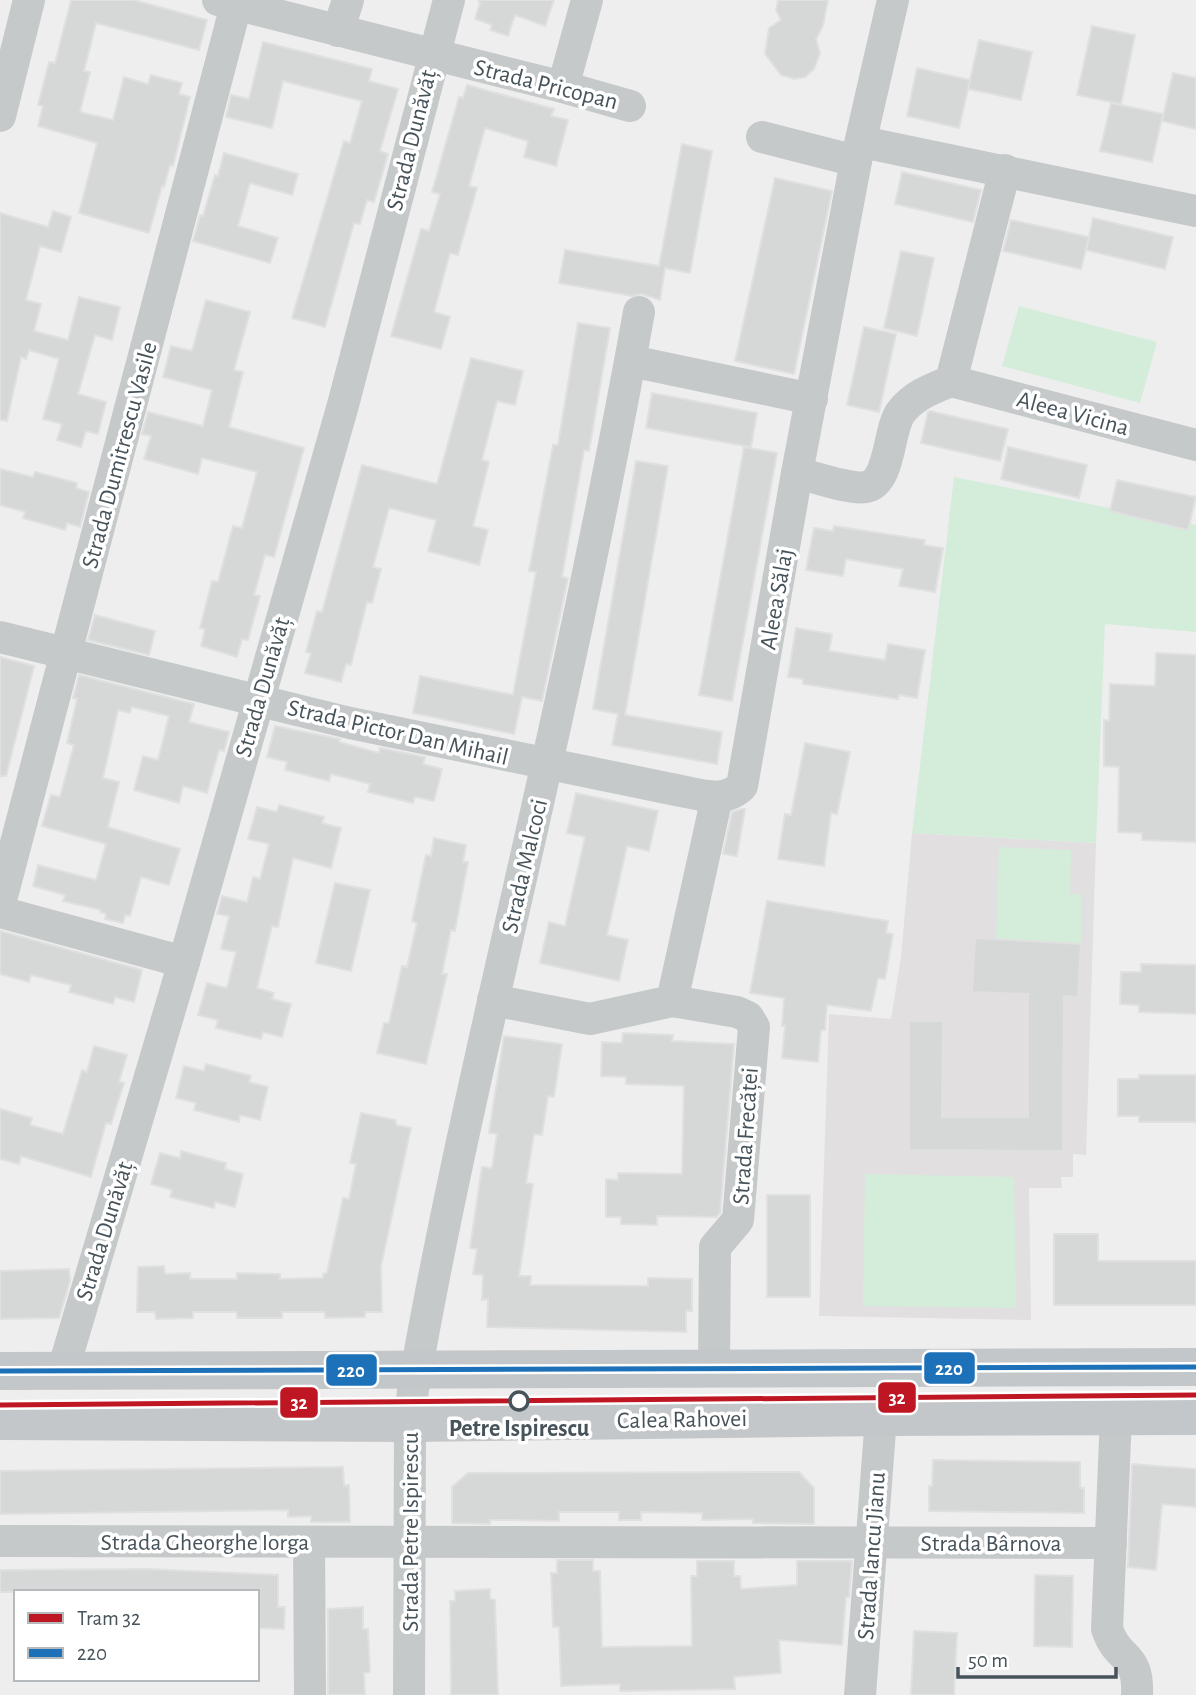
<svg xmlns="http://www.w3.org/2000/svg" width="1196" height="1695" font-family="'Alegreya Sans',sans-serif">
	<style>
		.education { fill: #e1dfe0 }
		.green { fill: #d4edda }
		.building { fill: #d6d7d7; stroke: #e0e0e1; stroke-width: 2 }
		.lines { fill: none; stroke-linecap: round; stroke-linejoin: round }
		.minor { stroke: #c6c9ca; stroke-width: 32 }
		.major { stroke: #c4c7c9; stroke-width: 38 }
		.bus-1-casing { stroke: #fff; stroke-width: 10 }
		.bus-1 { stroke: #1d71b8; stroke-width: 5 }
		.tram-1-casing { stroke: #fff; stroke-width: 10 }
		.tram-1 { stroke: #be1622; stroke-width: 5 }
		.stop-dot { fill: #fff; stroke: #47535a; stroke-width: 3.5 }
		.labels { text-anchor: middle; stroke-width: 7; stroke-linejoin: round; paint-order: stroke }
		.street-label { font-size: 24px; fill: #47535a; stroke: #fff }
		.stop-label { font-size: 24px; font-weight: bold; fill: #47535a; stroke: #fff }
		.line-badge { stroke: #fff; stroke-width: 2.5 }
		.badge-label { font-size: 19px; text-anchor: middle; font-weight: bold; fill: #fff }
	</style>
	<rect width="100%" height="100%" fill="#efeeee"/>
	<path class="education" d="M912 833 1096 843 1086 1155 1073 1154V1177H1061L1062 1188H1029L1031 1320 819 1316 829 1014 891 1019 901 957Z"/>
	<g class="green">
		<path d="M1019 306 1157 342 1140 403 1002 366Z"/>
		<path d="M954 477 1196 525V632L1105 624 1096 843 912 833Z"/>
		<path d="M999 847 1071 850 1070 894H1081V944L996 939Z"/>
		<path d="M865 1174 1014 1177 1016 1308 863 1306Z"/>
	</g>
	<g class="building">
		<path d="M71 0H134L207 20 199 50 96 23 84 71 90 72 80 112 113 120 124 77 148 84 151 75 182 83 179 94 190 97 173 166 170 165 164 187 162 186 149 233 79 213 97 143 38 126 43 106 38 105 49 62 55 63Z"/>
		<path d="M478 0H554L545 26 515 15 508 36 490 30 492 25 475 19 480 3Z"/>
		<path d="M778 0H828L823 26 816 39 820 53 814 69 805 77 794 79 781 75 765 54 769 28 781 20 776 10Z"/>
		<path d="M1092 26 1135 35 1121 104 1077 95Z"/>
		<path d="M979 40 1032 52 1021 100 968 89Z"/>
		<path d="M263 42 372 69 369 81 398 89 380 151 388 154 374 202 367 200 360 224 354 223 325 327 292 318 344 141 350 143 362 101 283 81 272 128 226 117 231 95 249 99Z"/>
		<path d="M917 68 970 80 959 128 907 116Z"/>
		<path d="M1173 73 1196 78V129L1162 121Z"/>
		<path d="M467 85 554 109 551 116 568 120 556 166 524 157 528 141 485 128 469 186 477 188 458 255 450 253 434 312 450 317 441 349 391 336 421 229 429 231 440 194 432 192 459 97 463 98Z"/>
		<path d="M1111 103 1163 114 1152 162 1100 151Z"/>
		<path d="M682 144 712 151 690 273 665 268 660 300 642 294 632 296 559 283 565 250 659 266Z"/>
		<path d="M224 153 298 174 292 195 250 183 238 226 278 238 270 263 193 241 200 215 203 216 215 175 218 176Z"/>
		<path d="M902 172 981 190 973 222 895 204Z"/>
		<path d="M775 178 832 191 794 374 735 361Z"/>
		<path d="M53 211 71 217 61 252 40 246 26 300 41 304 34 331 68 340 79 297 120 307 112 340 95 335 78 394 106 402 98 434 86 431 81 447 57 440 62 424 43 419 59 359 29 350 26 359 21 357 7 421 0 420V213L48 227Z"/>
		<path d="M1093 218 1173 237 1165 269 1086 250Z"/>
		<path d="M1011 220 1089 237 1081 269 1003 251Z"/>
		<path d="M901 251 934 258 917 336 884 328Z"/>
		<path d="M206 300 250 312 234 370 243 372 229 427 304 448 274 557 265 555 254 595 260 596 248 640 242 639 237 657 201 646 205 629 200 628 212 581 218 582 233 526 242 528 257 472 202 458 198 474 144 459 151 436 142 434 148 412 203 426 212 390 163 377 171 346 192 351Z"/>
		<path d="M578 323 610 328 589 451 584 450 562 577 568 578 542 701 522 697 514 734 413 713 420 676 513 695 536 572 529 571 553 445H558Z"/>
		<path d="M864 327 896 334 879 412 847 405Z"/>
		<path d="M471 358 523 371 515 405 497 401 482 460 489 462 473 526 488 530 479 565 428 551 436 520 389 508 373 567 381 569 372 603 367 602 351 665 346 664 341 682 305 673 311 653 306 652 317 611 322 612 362 465 437 484Z"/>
		<path d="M652 393 757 413 751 447 646 428Z"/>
		<path d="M930 411 1008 429 1000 461 921 443 928 412Z"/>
		<path d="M744 447 777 453 732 701 699 695Z"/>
		<path d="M1008 447 1087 465 1079 498 1001 479Z"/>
		<path d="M636 461 668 466 625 715 722 732 717 764 612 745 618 714 593 709Z"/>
		<path d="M0 469 33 477 35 472 77 483 76 488 89 492 80 527 67 523 65 530 23 518 25 512 0 505Z"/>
		<path d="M1117 480 1196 497 1188 530 1110 511Z"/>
		<path d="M834 526 925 540 924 545 943 548 935 592 899 586 903 569 846 559 843 576 806 570 814 528 833 531Z"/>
		<path d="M95 615 155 631 149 655 88 640Z"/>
		<path d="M796 628 832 634 829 651 885 660 888 644 925 650 917 698 899 695 898 699 803 684V679L788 677Z"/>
		<path d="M1156 653 1196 655V842L1142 840V833L1118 832 1119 767 1104 766V720L1109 721 1110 684 1155 686Z"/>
		<path d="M0 657 34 666 6 776H0Z"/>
		<path d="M79 675 194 704 189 722 229 732 224 751 219 750 207 793 183 786 179 803 134 790 143 756 158 760 169 716 132 707 130 713 118 710 103 778 119 782 108 827 180 849 169 885 141 877 130 916 125 915 123 923 105 919 106 914 100 912 101 910 63 901 65 895 33 886 38 865 96 880 106 844 42 826 51 795 60 797 74 745 67 743 77 699 73 698Z"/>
		<path d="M275 726 340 739 339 742 379 753 380 748 425 757 423 764 442 769 434 801 415 797 413 803 368 792 370 784 331 774 329 781 285 770 287 762 267 757Z"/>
		<path d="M805 743 850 752 837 814 831 813 824 866 778 859 785 814 791 815Z"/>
		<path d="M576 793 658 811 649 851 627 846 607 935 628 940 619 981 540 963 549 922 565 926 585 837 567 833Z"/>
		<path d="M279 805 324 817 322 823 341 828 331 868 293 858 278 927 272 926 257 988 274 993 272 999 291 1004 282 1037 263 1032 261 1039 216 1028 218 1020 198 1015 207 983 227 988 236 952 221 949 229 916 217 914 222 896 247 902 253 877 260 879 269 844 248 839 257 807 277 812Z"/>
		<path d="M742 809H745L737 856 723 854 732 812Z"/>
		<path d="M434 838 466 845 463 862H468L455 931 451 930 442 974H447L426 1064 377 1053 384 1023H389L402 966 407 967 417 923 412 921 426 855 431 856Z"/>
		<path d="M335 883 370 890 351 971 316 963Z"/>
		<path d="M767 901 888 921 886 933 893 934 885 979 878 978 871 1011 827 1005 825 1030H821L818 1062 782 1058 785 1026H782L784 998 750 993Z"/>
		<path d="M0 931 142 970 134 1002 115 997 113 1004 69 992 71 985 31 975 29 982 0 974Z"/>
		<path d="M975 938 1081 944 1078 997 1064 996 1063 1151 909 1150V1021H943L942 1117H1028V994L972 992Z"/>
		<path d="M1141 964 1196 965V1014L1139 1012V1005L1120 1004 1121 972H1141Z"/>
		<path d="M623 1033 673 1035 672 1041 734 1044 720 1213 716 1217 657 1216V1225L621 1224V1217H606V1179L618 1180V1173L682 1174 684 1086 626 1084V1077L601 1076 602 1042 622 1043Z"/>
		<path d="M504 1036 562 1044 554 1097 548 1096 542 1135 534 1134 526 1183 533 1184 519 1276H531L530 1285 648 1286V1278L692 1279V1311H686V1332L487 1327 488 1299 482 1300 483 1275 473 1274 477 1249 470 1248 482 1167 492 1168 497 1134 489 1133Z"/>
		<path d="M94 1046 127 1055 119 1082 124 1083 111 1124 106 1123 91 1177 21 1156 19 1164 0 1159V1109L32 1118 30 1125 63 1134 82 1070 87 1072Z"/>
		<path d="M206 1064 251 1076 249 1082 268 1087 260 1120 240 1115 239 1122 194 1110 196 1103 176 1098 184 1066 204 1071Z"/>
		<path d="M1139 1075H1196V1122H1139V1116H1118V1079H1139Z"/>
		<path d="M361 1113 396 1120V1125L411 1128 381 1266 382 1312H365V1317L325 1318V1312H282V1318H237V1312H193V1318L156 1319 155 1312H137L138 1267 164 1266 165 1274 190 1273V1279H237V1273L280 1274V1279L323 1278V1274L327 1273 343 1198 349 1199 356 1164 350 1163Z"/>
		<path d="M181 1151 226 1163 225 1169 243 1174 235 1207 215 1202 214 1208 170 1197 172 1190 151 1184 160 1153 180 1158Z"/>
		<rect x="767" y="1195" width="43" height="102"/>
		<path d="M1054 1234H1098V1261H1196V1305H1054Z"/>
		<path d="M69 1269 70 1281 59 1318 0 1319V1271Z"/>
		<path d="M933 1460 1080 1462V1488H1084V1513L929 1511V1486H932Z"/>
		<path d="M1132 1464 1196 1469V1507L1162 1504 1156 1570 1128 1567Z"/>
		<path d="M343 1467 344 1486 349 1485 350 1522H311V1516L288 1517V1510L0 1514V1471Z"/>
		<path d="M799 1472 814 1488V1524L753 1523V1519L702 1520V1513L641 1512V1520H619V1512H559V1521L510 1520H490V1524L452 1523V1487L468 1473Z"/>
		<path d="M557 1560H593V1571H600L602 1647 692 1646 691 1576H697V1561H734V1576H740L741 1589 797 1585V1561H852L849 1597H846L842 1645 779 1640 781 1673 734 1677 735 1689 620 1691V1684L561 1686 559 1627H553L551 1573H557Z"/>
		<path d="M147 1569 278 1575V1607H285L284 1629 257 1628V1592H0V1570Z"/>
		<path d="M1035 1575 1073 1576 1072 1647 1034 1646Z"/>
		<path d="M490 1589V1599L495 1600 498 1695H451L450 1601H455V1591Z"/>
		<path d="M363 1607V1629H368L370 1672 364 1673 365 1695H328V1609Z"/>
		<path d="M914 1631 957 1633 954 1695H911Z"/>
	</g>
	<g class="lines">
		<g class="minor">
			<path d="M218 0 563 87 630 106"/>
			<path d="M338 31 348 0"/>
			<path d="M563 87 587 0"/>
			<path d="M0 116 29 0"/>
			<path d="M762 137 856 161"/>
			<path d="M862 142 1196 211"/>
			<path d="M631 361 812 399"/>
			<path d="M951 381 1005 170"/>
			<path d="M797 473C815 477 849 490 866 487 891 482 888 429 901 412 914 395 932 389 951 381L1196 445"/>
			<path d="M0 637 350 723 681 791C703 795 725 803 742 786L797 473 856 161 893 0"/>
			<path d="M0 904 236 5"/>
			<path d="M0 912 184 962"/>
			<path d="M493 1000 590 1019 672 1001 717 797"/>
			<path d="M672 1001 737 1012 748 1017 754 1027 738 1220 715 1247 714 1369"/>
			<path d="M63 1370 184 962 343 405 449 0"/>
			<path d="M1116 1416 1107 1629C1118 1662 1139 1652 1137 1695"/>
			<path d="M0 1541 1111 1543"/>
			<path d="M309 1543 310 1695"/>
			<path d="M409 1695 410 1423 413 1390C445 1206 488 1025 529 843 569 667 607 490 639 312"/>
			<path d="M860 1695 881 1417"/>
		</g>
		<g class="major">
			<path d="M0 1371 1196 1367"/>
			<path d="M0 1421 410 1423 881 1417 1196 1416"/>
		</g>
		<g class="bus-1-casing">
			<path id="bus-1" d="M0 1371 1196 1367"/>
		</g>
		<use href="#bus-1" class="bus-1"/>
		<g class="tram-1-casing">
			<path id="tram-1" d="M0 1405 1196 1395"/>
		</g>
		<use href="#tram-1" class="tram-1"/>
	</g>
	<circle class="stop-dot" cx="519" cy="1401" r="9"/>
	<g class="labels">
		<g class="street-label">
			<text transform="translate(546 84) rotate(14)" y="8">Strada Pricopan</text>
			<text transform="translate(411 140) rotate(-76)" y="8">Strada Dunăvăț</text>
			<text transform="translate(1073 413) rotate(15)" y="8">Aleea Vicina</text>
			<text transform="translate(119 455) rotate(-75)" y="8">Strada Dumitrescu Vasile</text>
			<text transform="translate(776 599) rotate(-80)" y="8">Aleea Sălaj</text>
			<text transform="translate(262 687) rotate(-74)" y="8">Strada Dunăvăț</text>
			<text transform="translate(398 732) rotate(13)" y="8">Strada Pictor Dan Mihail</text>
			<text transform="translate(524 866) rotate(-77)" y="8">Strada Malcoci</text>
			<text transform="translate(745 1136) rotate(-86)" y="8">Strada Frecăței</text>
			<text transform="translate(104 1231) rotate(-73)" y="8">Strada Dunăvăț</text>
			<text transform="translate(682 1419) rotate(-1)" y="8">Calea Rahovei</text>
			<text transform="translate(410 1532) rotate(-90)" y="8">Strada Petre Ispirescu</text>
			<text x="205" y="1550">Strada Gheorghe Iorga</text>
			<text x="991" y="1551">Strada Bârnova</text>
			<text transform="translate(871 1556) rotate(-86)" y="8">Strada Iancu Jianu</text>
		</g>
		<g class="stop-label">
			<text x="519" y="1436">Petre Ispirescu</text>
		</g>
	</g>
	<g class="line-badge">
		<rect x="923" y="1351" width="53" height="34" rx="7" fill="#1d71b8"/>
		<rect x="325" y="1353" width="53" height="34" rx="7" fill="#1d71b8"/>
		<rect x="877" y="1381" width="40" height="33" rx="7" fill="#be1622"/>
		<rect x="279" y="1386" width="40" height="33" rx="7" fill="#be1622"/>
	</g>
	<g class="badge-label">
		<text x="949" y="1375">220</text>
		<text x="351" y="1377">220</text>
		<text x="897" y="1404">32</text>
		<text x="299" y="1409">32</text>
	</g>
	<rect x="14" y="1590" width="245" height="91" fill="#ffffff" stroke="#b5babd" stroke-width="2"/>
	<rect x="28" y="1613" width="35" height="10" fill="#be1622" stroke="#b5babd" stroke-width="2"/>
	<text x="77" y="1625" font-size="21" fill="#47535a">Tram 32</text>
	<rect x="28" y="1648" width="35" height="10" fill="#1d71b8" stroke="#b5babd" stroke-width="2"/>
	<text x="77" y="1660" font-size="21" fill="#47535a">220</text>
	<path d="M958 1667v10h158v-10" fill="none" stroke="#47535a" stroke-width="3.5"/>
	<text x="968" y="1667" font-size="21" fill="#47535a" stroke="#ffffff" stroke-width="5" paint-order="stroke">50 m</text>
</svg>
